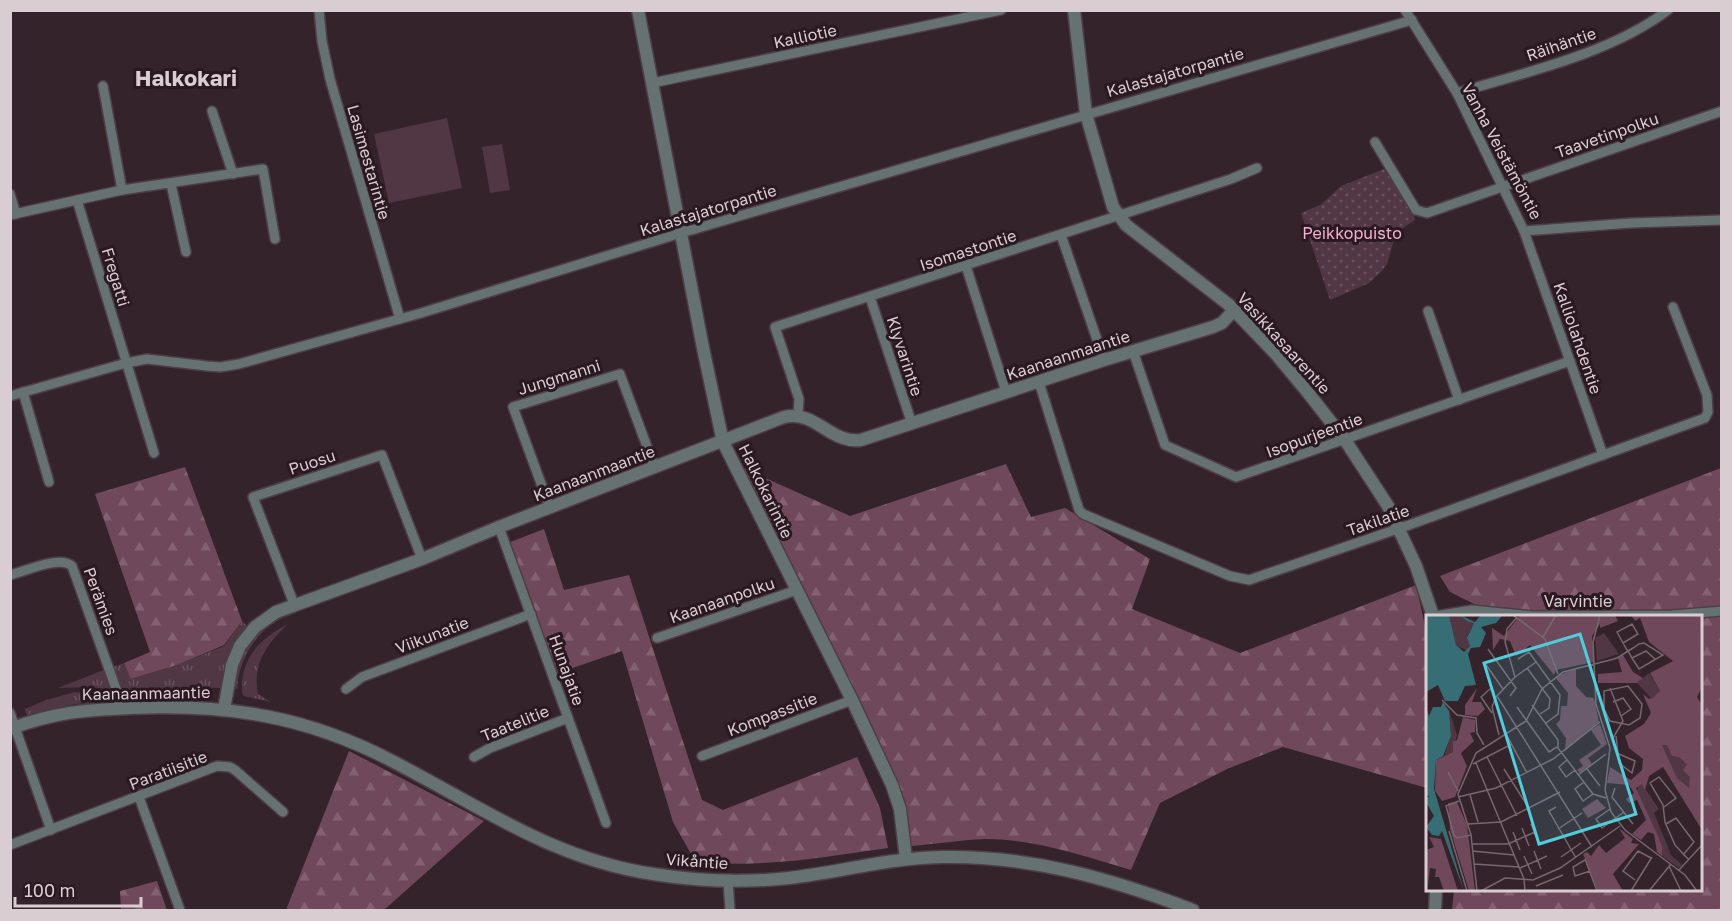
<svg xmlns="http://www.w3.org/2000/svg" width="1732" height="921" font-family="'Golos Text',sans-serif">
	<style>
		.grass { fill: url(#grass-tufts) }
		.forest { fill: url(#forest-firs) }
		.park { fill: url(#park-dots) }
		.pitch { fill: #513743 }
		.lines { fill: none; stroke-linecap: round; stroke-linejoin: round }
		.minor-casing { stroke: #4e3e46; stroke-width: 12 }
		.tertiary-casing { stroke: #4e3e46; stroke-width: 15 }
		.minor { stroke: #667172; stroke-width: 9 }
		.tertiary { stroke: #667172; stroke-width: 12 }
		.labels { text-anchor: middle; stroke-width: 6; stroke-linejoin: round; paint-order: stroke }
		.street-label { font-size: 16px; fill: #d9cdd2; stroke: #2a1921 }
		.park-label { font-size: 16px; fill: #f5b1d1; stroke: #2a1921 }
		.district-label { font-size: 22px; font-weight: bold; fill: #d9cdd2; stroke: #2a1921 }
		.inset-river { fill: none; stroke: #376e75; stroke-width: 3 }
		.inset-road { fill: none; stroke: #76676e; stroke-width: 1.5 }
		.view { fill: #52cbda; fill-opacity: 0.15; stroke: #52cbda; stroke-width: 3 }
		.inset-edge { fill: none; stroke: #d9cdd2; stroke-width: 3 }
	</style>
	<defs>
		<pattern id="grass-tufts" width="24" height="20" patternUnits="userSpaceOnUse" patternTransform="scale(1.5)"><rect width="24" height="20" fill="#513743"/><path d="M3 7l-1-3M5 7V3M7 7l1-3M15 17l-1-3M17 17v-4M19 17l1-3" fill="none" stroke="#69535d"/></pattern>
		<pattern id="forest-firs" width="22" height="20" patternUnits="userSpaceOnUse" patternTransform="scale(1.5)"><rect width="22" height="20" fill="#6f485b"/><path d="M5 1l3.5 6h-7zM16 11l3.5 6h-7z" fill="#836172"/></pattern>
		<pattern id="park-dots" width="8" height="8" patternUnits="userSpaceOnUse" patternTransform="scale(1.5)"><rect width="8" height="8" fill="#513743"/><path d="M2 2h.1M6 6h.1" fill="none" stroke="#69535d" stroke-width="1.8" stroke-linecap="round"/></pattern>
	</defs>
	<rect width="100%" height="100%" fill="#34232b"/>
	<g class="grass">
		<path d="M294 609 296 613C289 616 280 618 274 623 252 637 239 663 237 689L231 687C239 646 257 627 294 609Z"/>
		<path d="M242 621 248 627C231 648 225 661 221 688L200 687 164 692 123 690 113 667 124 663 132 679 177 665 224 646Z"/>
		<path d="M288 624C267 644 252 664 258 694L271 702 244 696 242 693C240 659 259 639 288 624Z"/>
		<path d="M106 669 113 690 91 687 58 688Z"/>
		<path d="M75 692 112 696 107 702 74 704 27 715 25 709 46 700Z"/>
	</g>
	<g class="forest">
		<path d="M1006 464 1031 517 1065 508 1150 559 1132 609 1240 653 1416 585 1427 635V788L1283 747 1227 769 1160 803 1131 870C1084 856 1035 839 985 839 960 840 935 844 911 846L907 809 741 467 850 516Z"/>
		<path d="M185 467 242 621 224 645 177 665 131 679 124 663 150 652 95 494Z"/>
		<path d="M1721 468V910H1452L1454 890H1700V616H1476V605L1450 592 1440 576Z"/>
		<path d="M544 529 564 590 629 575 702 800 723 810 857 757 880 808 888 848C824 857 760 869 695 861L673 822 622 651 558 673 508 543Z"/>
		<path d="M349 751 484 821 384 910H286Z"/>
		<path d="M157 881 167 910H121L120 891Z"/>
	</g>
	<path class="park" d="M1384 169 1413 211 1415 220 1396 233 1387 264 1382 271 1369 283 1330 300 1301 213 1322 204 1341 186Z"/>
	<g class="pitch">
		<path d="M447 118 462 188 389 203 374 134Z"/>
		<path d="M502 144 510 190 490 193 482 147Z"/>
	</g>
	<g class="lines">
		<g class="minor-casing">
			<g id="minor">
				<path d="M319 10 322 41 330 79 400 319"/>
				<path d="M1405 10 1457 93 1524 231 1631 223 1722 220"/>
				<path d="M652 83 1001 10"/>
				<path d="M103 86 122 190"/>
				<path d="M1457 93C1526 72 1610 54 1668 10"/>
				<path d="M212 111 233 174"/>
				<path d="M1375 142 1416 210 1427 213 1722 111"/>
				<path d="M171 184 186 252"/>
				<path d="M10 194 16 214"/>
				<path d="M77 200 154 453"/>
				<path d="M10 215 122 190 263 169 275 239"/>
				<path d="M1524 231 1603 455"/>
				<path d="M1061 235 1104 360"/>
				<path d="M966 266 1006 392"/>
				<path d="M870 297 912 424"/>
				<path d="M1428 311 1459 400"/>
				<path d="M1133 351 1165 445 1236 477 1570 361"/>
				<path d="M1039 382 1079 510 1083 514 1230 576 1249 580 1409 525 1705 418 1708 412 1707 395 1673 307"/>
				<path d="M23 392 49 482"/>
				<path d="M10 396 126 363 147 359 207 366 220 367 239 364 421 313 681 233 1412 20"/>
				<path d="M798 415 799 399 775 327 1231 179 1257 168"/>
				<path d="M550 508 513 407 620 374 655 468"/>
				<path d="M499 527 606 823"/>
				<path d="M10 575C26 571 60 555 72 566L118 694 119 708"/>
				<path d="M294 604 253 497 382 455 422 559"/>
				<path d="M1435 616 1472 610 1533 616 1672 615 1722 611"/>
				<path d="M657 638 797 590"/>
				<path d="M346 689 362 677 531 614"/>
				<path d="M10 713 51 830"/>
				<path d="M702 756 852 700"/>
				<path d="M474 757 490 748 568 718"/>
				<path d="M139 797 180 910"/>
				<path d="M10 845 217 766 230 767 235 770 283 812"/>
				<path d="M728 881 730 910"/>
			</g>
		</g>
		<g class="tertiary-casing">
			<g id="tertiary">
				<path d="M638 10 703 348 723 442 852 700 892 785 900 809 906 859"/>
				<path d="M1074 10 1086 114 1113 207 1126 225 1228 304 1275 353 1309 394 1345 440 1388 506 1416 566 1433 616"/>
				<path d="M224 709 232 665 240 646 255 627 276 612 422 559 499 527 784 417C816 410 830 444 861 440L1104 360 1213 327 1222 323 1234 310"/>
				<path d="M10 729C54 712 86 710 131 708 228 704 307 716 394 762 481 807 553 859 653 874 697 881 744 883 789 878 840 872 890 858 941 857 1029 855 1112 879 1193 910"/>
				<path d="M1435 910 1436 890"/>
			</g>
		</g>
		<use href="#minor" class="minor"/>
		<use href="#tertiary" class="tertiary"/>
	</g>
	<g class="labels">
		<g class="street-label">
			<text transform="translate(805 36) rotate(-12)" y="6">Kalliotie</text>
			<text transform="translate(1561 44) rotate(-19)" y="6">Räihäntie</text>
			<text transform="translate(1175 72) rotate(-16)" y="6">Kalastajatorpantie</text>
			<text transform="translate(1607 135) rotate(-19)" y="6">Taavetinpolku</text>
			<text transform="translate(1502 151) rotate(62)" y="6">Vanha Veistämöntie</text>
			<text transform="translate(369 162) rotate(74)" y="6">Lasimestarintie</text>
			<text transform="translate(708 210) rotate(-17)" y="6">Kalastajatorpantie</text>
			<text transform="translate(968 250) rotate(-18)" y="6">Isomastontie</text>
			<text transform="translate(116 277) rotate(73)" y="6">Fregatti</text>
			<text transform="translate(1578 338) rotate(71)" y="6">Kalliolahdentie</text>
			<text transform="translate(1284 343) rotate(48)" y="6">Vasikkasaarentie</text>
			<text transform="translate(1068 355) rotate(-18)" y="6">Kaanaanmaantie</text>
			<text transform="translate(905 356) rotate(72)" y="6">Klyvarintie</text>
			<text transform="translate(559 377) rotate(-17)" y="6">Jungmanni</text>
			<text transform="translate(1314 435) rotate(-20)" y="6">Isopurjeentie</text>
			<text transform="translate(312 462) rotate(-18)" y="6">Puosu</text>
			<text transform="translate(594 473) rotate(-21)" y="6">Kaanaanmaantie</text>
			<text transform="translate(766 491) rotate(64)" y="6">Halkokarintie</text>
			<text transform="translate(1378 520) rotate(-19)" y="6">Takilatie</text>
			<text transform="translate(722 600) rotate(-19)" y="6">Kaanaanpolku</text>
			<text transform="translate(101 601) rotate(70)" y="6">Perämies</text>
			<text x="1578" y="607">Varvintie</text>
			<text transform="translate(432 635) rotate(-21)" y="6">Viikunatie</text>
			<text transform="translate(567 670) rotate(70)" y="6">Hunajatie</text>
			<text transform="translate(146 693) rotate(-1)" y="6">Kaanaanmaantie</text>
			<text transform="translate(772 714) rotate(-21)" y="6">Kompassitie</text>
			<text transform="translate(515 723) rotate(-22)" y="6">Taatelitie</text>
			<text transform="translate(168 770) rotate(-21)" y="6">Paratiisitie</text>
			<text transform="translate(697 861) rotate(4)" y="6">Vikåntie</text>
		</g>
		<g class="park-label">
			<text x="1352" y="239">Peikkopuisto</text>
		</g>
		<g class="district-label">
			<text x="186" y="86">Halkokari</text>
		</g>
	</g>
	<g transform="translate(1426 615)">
		<rect width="276" height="276" fill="#34232b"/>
		<path d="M23 0 36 1 48 8 41 22 44 31 41 36 30 30ZM178 18 193 39 171 46 169 23ZM23 95 31 120 27 137 18 141 25 121ZM216 169 233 194 228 198 245 240 256 250 253 253 236 241V230L211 178 212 170Z" fill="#513743"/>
		<path d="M94 0H189L192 6 174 13V9L166 21 168 47 130 55 128 60 104 30 90 41 84 26 74 24 67 35 66 13 78 21ZM205 0H276V72L271 82 276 90V215L237 152 223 161 219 175 216 169 210 173 236 230V241L231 237 228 219 222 217 215 225 206 219 220 205 211 185 203 188 200 184 208 178 203 170 181 168 184 152 205 165 216 155 217 144 203 133 199 121 218 109 225 98 217 79 223 84 234 76 224 58 247 46 223 27 214 3 209 6ZM197 40 207 57 217 63 211 68H172V59L196 57 192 43ZM150 53V71L160 82 168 83 173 107 139 136 140 123 130 109 134 105 135 91H141L142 78 129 62ZM51 73 46 87H55L59 94 52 101 39 100V90ZM37 102 49 105V117L44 118 48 126 35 138 41 151 29 182 16 186 9 176 10 145 27 137V127L31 125ZM174 109 181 129 162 143 166 149 154 158 151 155 157 151 153 145 175 130 165 115ZM171 184 180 193 162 203 156 194ZM31 187 41 210 49 276H43L24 214 22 188ZM193 213 207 224 205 228 213 229 187 259 197 276H172L157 239 161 237 165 241 173 230 180 238 199 223ZM3 222 15 224 32 276H18L13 262H9L10 254 4 253 2 271 0 235 8 232Z" fill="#6f485b"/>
		<path d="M223 58 234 76 226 84 211 68ZM236 130H241L246 141 253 142 261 149 257 155 264 162 263 173 251 163Z" fill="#513743"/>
		<path d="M0 0H23L30 30 38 37 44 31 41 23 48 8 41 6 34 0 49 7 55 0 76 1 70 8 55 12 60 18 54 32 45 33 42 39 50 70 39 71 32 86H19L12 70 0 77ZM17 87 23 96 25 121 17 141 10 145 8 174 38 276 16 216 13 221 6 220 0 212 8 201 0 187V182H4L0 180V93L3 101 7 92H15Z" fill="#376e75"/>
		<path class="inset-river" d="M0 162 6 182 0 187"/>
		<path class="inset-road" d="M87 0 119 24 132 59M174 0 167 27 170 89 184 133 179 175 185 197 199 215 259 260 271 276M117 22 130 0M62 34 90 73 84 81M206 43 220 36 229 44M92 44 103 37 134 80 132 99 120 108M58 47 77 74M101 53 124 84 123 93 114 99M89 62 110 47M202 71 216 89 214 103 203 110 184 106 178 94V76ZM184 73 197 106 187 123M64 74 55 82 66 98M71 81 166 232M16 85 31 100 50 103 51 118 58 130M187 87 197 83 205 94 195 101M106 90 132 125V133L167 179 180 183M91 92 123 137 131 132M79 117 101 158M73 120 66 92 70 82 89 62 79 27 81 14 91 2M190 121 193 148 206 158 209 146 193 139M61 142 91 201M141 145 133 152 140 162 149 155M50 148 98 264 99 276M47 149 86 129M78 154 104 195M161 154 174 171M22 157 32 176M152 160 180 139M158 167 149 174 157 186 167 179M189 173 186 182 207 209M44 180 52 207M32 182 70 173 127 144 174 107M33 186 20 191 28 220 31 223 45 220M130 192 123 196 150 243M238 192 250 183 233 162 224 168 237 190 239 207 249 230 263 245M184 194 170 204 176 213 198 197M42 209 75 207 134 177M105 209 112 226M240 209 250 203 268 227 257 240M96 213 103 231M132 214 156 198M23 216 41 276M87 217 94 235M46 229H82L109 217M46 236 88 240M108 236 115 254M98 241 106 259M135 242 155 228M159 244 171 276M159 245 147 252 149 261 164 256M48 249 93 252M243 251 255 276M94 253 121 241M253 255 276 230M209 265 197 256 212 236 225 243M110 271 137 260M51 276 45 220 32 179 50 138 100 106 116 74 137 57 188 44 193 42 194 41 202 36 207 33 213 29 218 28 237 40 213 54 206 43 202 36 201 35 197 28 191 17 206 9 212 19 197 28M55 276 79 263 107 265 134 253 194 211M205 276 226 242M223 276 245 249"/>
		<path class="view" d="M154 19 210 199 113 229 58 48Z"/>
		<rect width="276" height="276" class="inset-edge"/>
	</g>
	<rect width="1732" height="921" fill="none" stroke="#d9cdd2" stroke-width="24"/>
	<path d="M15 897v9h126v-9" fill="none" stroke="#d9cdd2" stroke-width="3"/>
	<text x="24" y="897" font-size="18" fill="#d9cdd2" stroke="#2a1921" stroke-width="4.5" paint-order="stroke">100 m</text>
</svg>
